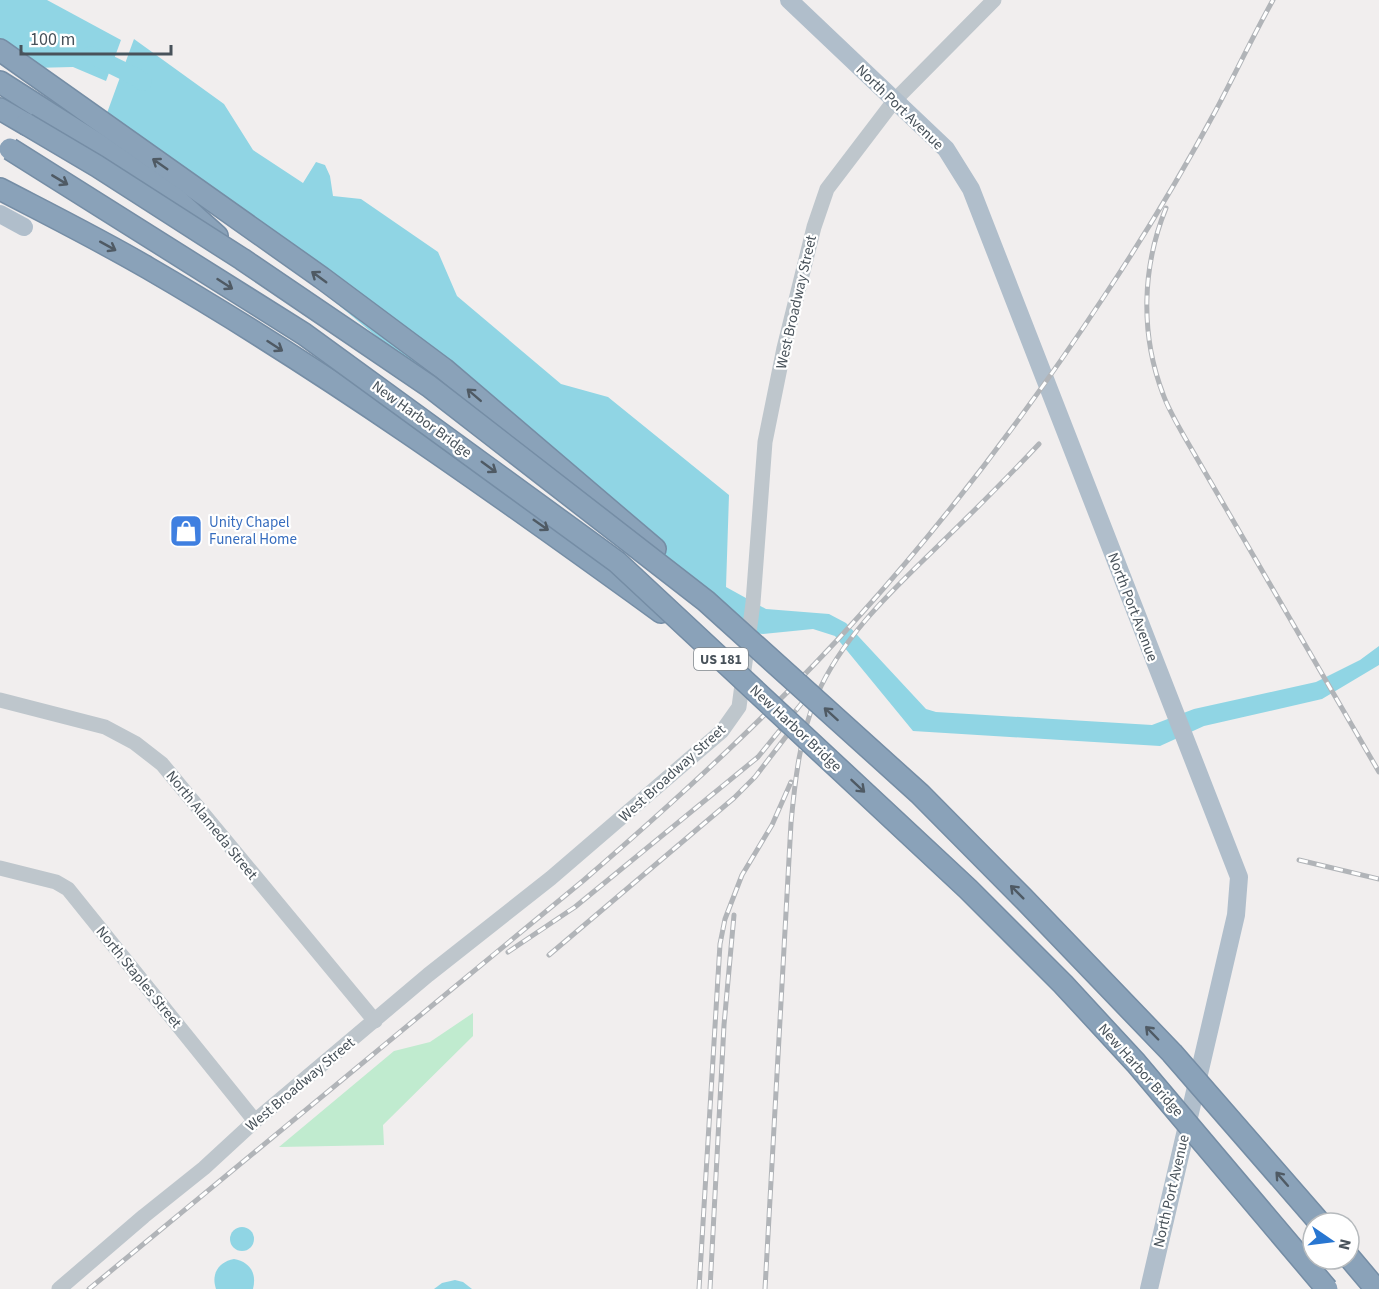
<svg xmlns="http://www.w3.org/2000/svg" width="1379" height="1289" font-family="'Source Sans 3',sans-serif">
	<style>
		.green { fill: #c0ebcf }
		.water { fill: #90d5e4 }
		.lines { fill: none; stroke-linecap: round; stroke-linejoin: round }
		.river { stroke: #90d5e4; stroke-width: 18 }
		.highway-casing { stroke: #758da5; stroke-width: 24 }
		.minor { stroke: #bec6cc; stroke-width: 15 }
		.major { stroke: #b0becb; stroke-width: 18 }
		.highway { stroke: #8aa2b9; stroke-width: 21 }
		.rail-casing { stroke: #b1b4b8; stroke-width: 5 }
		.rail { stroke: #fff; stroke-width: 3; stroke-dasharray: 9; stroke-linecap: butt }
		.highway-bridge-casing { stroke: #758da5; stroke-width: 24; stroke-linecap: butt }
		.highway-bridge { stroke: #8aa2b9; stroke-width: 21 }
		.oneway { stroke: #4f5a64 }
		.labels { text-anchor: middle; stroke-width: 4.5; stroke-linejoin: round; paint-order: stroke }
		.shield { fill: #fff; stroke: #7f868c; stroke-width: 1.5 }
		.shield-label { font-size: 14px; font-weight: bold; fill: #48525a }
		.street-label { font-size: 15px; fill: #48525a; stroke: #fff }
		.shop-label { font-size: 15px; fill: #366cbe; stroke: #fff; text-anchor: start }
	</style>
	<rect width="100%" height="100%" fill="#f1eeee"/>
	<path class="green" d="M473 1013V1036L383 1125 384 1145 279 1147 394 1051 430 1042Z"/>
	<g class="water">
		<path d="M0 0H47L121 40 106 81 73 67 32 68 0 50Z"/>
		<path d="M134 39 224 104 253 150 303 183 316 162 325 165 330 176 333 196 361 199 438 252 457 296 561 384 608 397 729 495 726 587 766 609 829 614 846 623 926 709 936 712 1152 725 1194 709 1316 682 1360 660 1379 646V665L1322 699 1204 726 1160 746 913 731 835 636 813 629 763 634 732 631 107 113Z"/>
		<circle cx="242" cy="1239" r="12"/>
		<path d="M234 1259C250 1262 257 1273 253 1289H216C211 1274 218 1262 234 1259Z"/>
		<path d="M455 1280 463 1282 472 1289H434L442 1283Z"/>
	</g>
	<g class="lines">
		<path class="river" d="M91 55 136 77 143 82"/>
		<g class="highway-casing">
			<g id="highway">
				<path d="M0 50 322 278 444 369 655 549"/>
				<path d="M0 82 96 143 177 200 217 236"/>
				<path d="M0 109 26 124"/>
				<path d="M0 189C50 215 100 240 148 268 326 371 494 491 661 612"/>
				<path d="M1349 1257 1376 1289"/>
			</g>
		</g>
		<g class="minor">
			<path d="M0 700 105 727 135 743 162 764 375 1021"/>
			<path d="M0 868 56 882 68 889 255 1121"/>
			<path d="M59 1289 144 1216 204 1168 255 1121 428 975 551 878 722 731 739 707 753 603 765 442 784 348 814 227 827 189 894 101 994 0"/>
		</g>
		<g class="major">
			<path d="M789 0 946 149 971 189 1239 877 1236 915 1149 1289"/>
			<path d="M0 214 24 227"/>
		</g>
		<use href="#highway" class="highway"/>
		<g class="rail-casing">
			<g id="rail">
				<path d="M1166 208C1142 267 1140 334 1163 394 1169 411 1179 427 1188 443L1379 772"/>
				<path d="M1299 860 1379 879"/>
				<path d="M508 952 575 907 758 757 815 687"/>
				<path d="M549 955 734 798 755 777 788 734"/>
				<path d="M89 1289 584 880C681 796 776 709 861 614 951 514 1032 406 1105 295 1145 235 1182 173 1216 110 1235 74 1253 36 1273 0"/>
				<path d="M699 1289 720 944 725 919 742 875 772 825 791 782"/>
				<path d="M710 1289 724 1025 734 915"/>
				<path d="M765 1289 791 823C795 780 800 735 817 695 843 635 895 588 940 544 974 511 1007 478 1039 444"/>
			</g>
		</g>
		<use href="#rail" class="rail"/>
		<g class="highway-bridge-casing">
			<g id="highway-bridge">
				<path d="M26 124 97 166 242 259 429 386 706 601 920 794 1023 898 1172 1053 1320 1223"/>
				<path d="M10 149 304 334 617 562 968 889 1063 984 1136 1063 1327 1289"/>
			</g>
		</g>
		<use href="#highway-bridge" class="highway-bridge"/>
	</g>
	<defs><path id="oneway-shaft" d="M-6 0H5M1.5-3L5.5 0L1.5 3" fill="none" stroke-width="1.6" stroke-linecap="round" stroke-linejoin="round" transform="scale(1.5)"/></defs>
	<g class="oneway">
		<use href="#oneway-shaft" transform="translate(160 164) rotate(-145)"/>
		<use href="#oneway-shaft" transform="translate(60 180) rotate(31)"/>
		<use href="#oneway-shaft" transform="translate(108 246) rotate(29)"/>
		<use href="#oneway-shaft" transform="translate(319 277) rotate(-144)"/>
		<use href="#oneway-shaft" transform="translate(225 284) rotate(33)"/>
		<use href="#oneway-shaft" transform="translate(275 346) rotate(33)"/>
		<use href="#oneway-shaft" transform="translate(474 395) rotate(-139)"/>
		<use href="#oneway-shaft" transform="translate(489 467) rotate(36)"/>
		<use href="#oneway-shaft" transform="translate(541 525) rotate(35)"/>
		<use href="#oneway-shaft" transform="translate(831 714) rotate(-138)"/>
		<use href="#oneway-shaft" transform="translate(858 786) rotate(43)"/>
		<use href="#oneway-shaft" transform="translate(1017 892) rotate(-135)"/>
		<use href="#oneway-shaft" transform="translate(1152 1033) rotate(-134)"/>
		<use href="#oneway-shaft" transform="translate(1282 1179) rotate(-131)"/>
	</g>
	<defs>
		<g id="shop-square" transform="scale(1.725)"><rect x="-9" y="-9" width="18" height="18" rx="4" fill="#3f7fe0" stroke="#fff"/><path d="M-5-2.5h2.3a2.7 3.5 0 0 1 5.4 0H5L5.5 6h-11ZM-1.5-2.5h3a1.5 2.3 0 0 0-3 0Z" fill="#fff"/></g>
	</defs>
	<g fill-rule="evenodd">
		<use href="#shop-square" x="186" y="531"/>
	</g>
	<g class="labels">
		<rect class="shield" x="694" y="648" width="54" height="22" rx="4.5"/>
		<g class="shield-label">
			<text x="721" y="664">US 181</text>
		</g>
		<g class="street-label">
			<text transform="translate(900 107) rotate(44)" y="5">North Port Avenue</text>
			<text transform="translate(796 302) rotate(-77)" y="5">West Broadway Street</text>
			<text transform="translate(422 419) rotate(36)" y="5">New Harbor Bridge</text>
			<text transform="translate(1133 607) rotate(69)" y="5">North Port Avenue</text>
			<text transform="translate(796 728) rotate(43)" y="5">New Harbor Bridge</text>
			<text transform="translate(672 773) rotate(-42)" y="5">West Broadway Street</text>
			<text transform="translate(212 825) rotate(51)" y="5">North Alameda Street</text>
			<text transform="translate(139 977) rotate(51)" y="5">North Staples Street</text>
			<text transform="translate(1141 1070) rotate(48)" y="5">New Harbor Bridge</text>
			<text transform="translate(300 1084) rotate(-40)" y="5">West Broadway Street</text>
			<text transform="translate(1171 1191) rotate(-77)" y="5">North Port Avenue</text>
		</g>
		<g class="shop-label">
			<text x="209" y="527">Unity Chapel<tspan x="209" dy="17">Funeral Home</tspan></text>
		</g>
	</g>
	<g transform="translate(1331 1241) rotate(104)"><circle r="28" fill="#ffffff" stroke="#b6babd" stroke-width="1.5"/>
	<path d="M0-4.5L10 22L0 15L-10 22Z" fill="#2876d1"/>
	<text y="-9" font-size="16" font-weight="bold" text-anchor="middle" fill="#48525a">N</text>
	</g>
	<path d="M21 45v9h150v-9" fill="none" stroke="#48525a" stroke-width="3"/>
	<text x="30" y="45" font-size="18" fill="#48525a" stroke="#ffffff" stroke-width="4.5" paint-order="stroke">100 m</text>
</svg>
